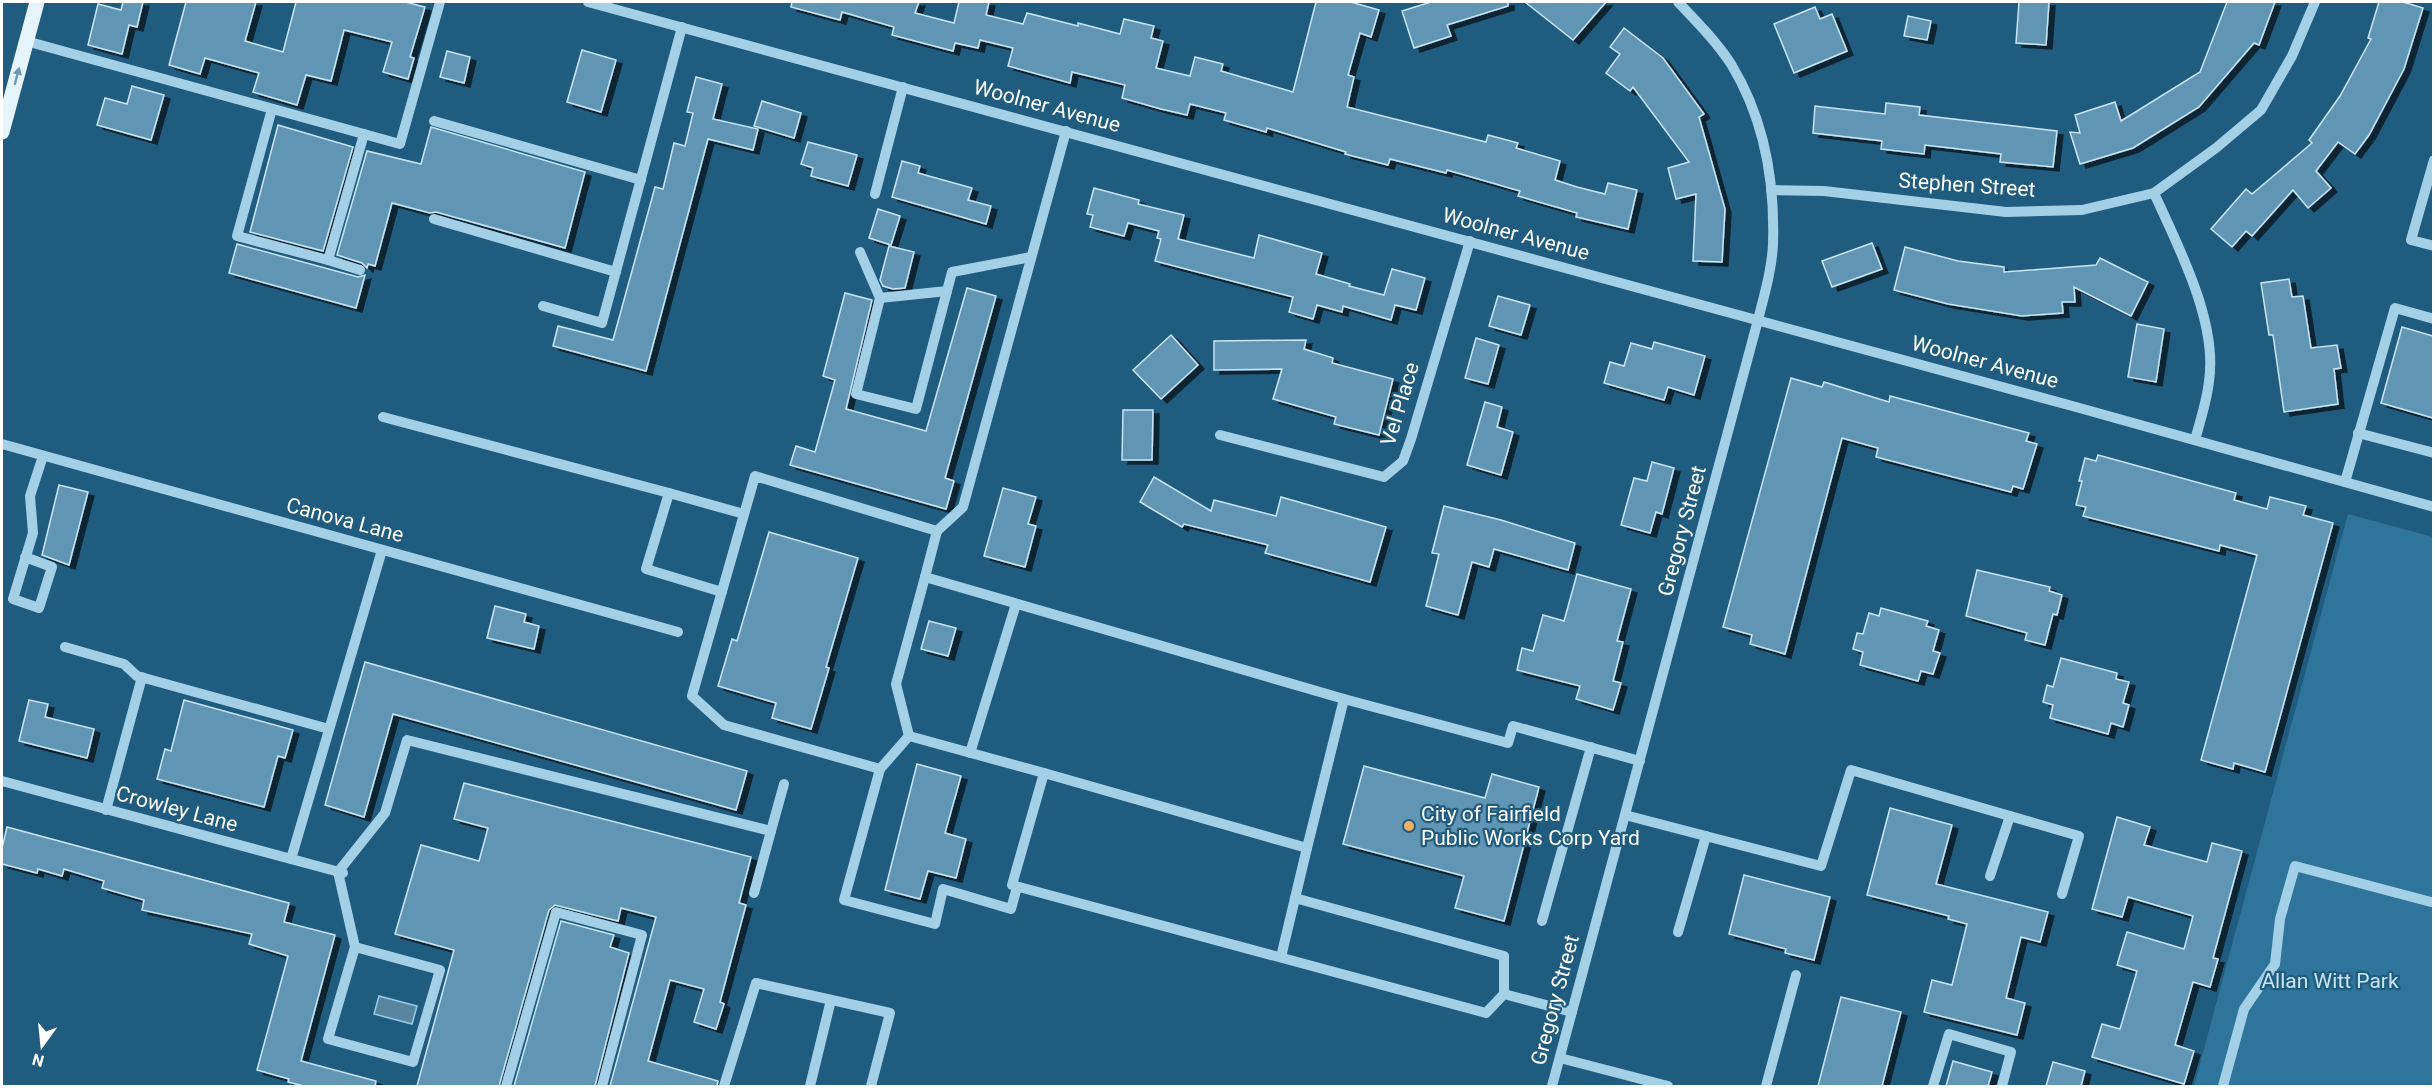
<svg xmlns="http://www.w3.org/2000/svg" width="2435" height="1088" font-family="Roboto,sans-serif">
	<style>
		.green { fill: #2f759b }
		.water { fill: #5a859e; stroke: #97cde9; stroke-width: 1.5 }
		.building { fill: #6196b4; stroke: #c8e5f6; stroke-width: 1.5; filter: url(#shadow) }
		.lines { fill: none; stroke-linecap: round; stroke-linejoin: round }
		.minor { stroke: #a4d0e7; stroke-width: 10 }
		.major { stroke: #e6f4fd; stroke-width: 15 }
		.oneway { fill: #6f99b1 }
		.poi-dot { fill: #f5af64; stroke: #205c7f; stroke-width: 2 }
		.labels { text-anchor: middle; stroke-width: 4.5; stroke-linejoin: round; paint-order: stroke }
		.street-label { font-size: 21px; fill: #fff; stroke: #205c7f }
		.poi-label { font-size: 21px; fill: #fff; stroke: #205c7f; text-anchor: start }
		.park-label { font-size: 21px; fill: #c8e5f6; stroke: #205c7f }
	</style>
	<defs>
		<filter id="shadow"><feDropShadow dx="6" dy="4" stdDeviation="0" flood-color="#0009"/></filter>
	</defs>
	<rect width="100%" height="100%" fill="#205c7f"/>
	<path class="green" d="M2348 514 2433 537V1086H2194Z"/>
	<path class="water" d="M379 996 417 1006 412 1024 374 1014Z"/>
	<g class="building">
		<path d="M123 2H143L137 27 129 25 122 54 88 45 98 4 121 10Z"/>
		<path d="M186 2H256L245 41 283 52 296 2H405L425 7 410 57 414 58 408 79 383 72 392 42 344 30 331 81 306 75 297 105 253 92 259 73 205 58 200 74 169 65Z"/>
		<path d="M792 2H919L915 13 954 23 959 2H989L986 15 1023 24 1027 13 1078 26V23L1120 34 1124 19 1154 26 1151 38 1163 41 1156 68 1190 76 1195 57 1223 64 1221 71 1293 92 1316 2H1351L1379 10 1371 37 1360 33 1348 75 1354 77 1347 107 1486 142 1488 135 1518 143 1516 148 1560 161 1555 180 1577 187 1605 194 1608 183 1637 190 1628 229 1576 217 1577 213 1518 196 1520 191 1447 170 1446 173 1390 159 1388 165 1345 154 1346 152 1267 128 1266 132 1224 120 1226 113 1190 104 1187 115 1161 109 1122 98 1125 85 1072 72 1070 83 1008 66 1013 48 980 40 978 48 955 43 953 51 892 35 894 27 842 12 840 20 791 7Z"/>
		<path d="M1431 2H1508V6L1447 25 1451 36 1414 48 1402 11Z"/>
		<path d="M1525 2H1606L1573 40Z"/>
		<path d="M2019 2H2049L2046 45 2016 43Z"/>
		<path d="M2227 2H2275L2259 45 2254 43 2199 107 2133 148 2080 164 2070 132 2080 133 2075 115 2115 102 2121 121 2200 72Z"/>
		<path d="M2379 2H2403L2423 8 2404 69 2369 135 2355 154 2338 142 2316 171 2331 188 2308 208 2293 190 2252 236 2246 231 2232 247 2211 229 2246 189 2252 194 2312 143 2309 140 2340 96 2371 39 2368 38Z"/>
		<path d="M1815 7 1820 19 1832 14 1847 51 1794 73 1774 24Z"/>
		<path d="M1908 16 1931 21 1927 40 1904 36Z"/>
		<path d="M1624 28 1663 58 1704 114 1699 117 1725 209 1722 262 1693 261 1696 194 1676 199 1668 168 1689 162 1633 87 1630 91 1606 73 1620 54 1610 47Z"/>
		<path d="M582 50 616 60 601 112 567 102Z"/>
		<path d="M447 51 470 57 464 83 440 77Z"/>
		<path d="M696 77 722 84 713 119 758 129 753 150 708 139 646 371 553 346 558 326 613 340 655 187 663 189 674 143 685 146 693 113 687 112Z"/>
		<path d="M132 86 164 95 151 140 97 125 105 98 127 104Z"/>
		<path d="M762 101 801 113 794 138 754 126Z"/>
		<path d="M1886 103 1920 107 1919 115 2057 131 2053 167 2000 162 2001 154 1925 145 1924 154 1881 149 1882 141 1813 133 1815 106 1885 114Z"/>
		<path d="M278 125 353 147 323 251 250 232Z"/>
		<path d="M431 127 585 172 565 248 436 212 430 213 392 203 375 266 368 264 367 268 362 263 337 255 367 151 421 164Z"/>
		<path d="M808 142 857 155 848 186 811 176 813 168 801 164Z"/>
		<path d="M902 161 920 166 918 173 972 188 968 200 991 206 986 224 892 197Z"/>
		<path d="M1094 188 1139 200 1138 204 1184 215 1178 239 1254 258 1259 235 1322 253 1316 274 1350 284 1349 286 1384 295 1392 269 1425 278 1416 310 1395 305 1391 320 1343 306 1342 312 1317 305 1313 319 1289 312 1293 297 1155 261 1161 239 1157 238 1159 231 1128 223 1124 236 1090 227 1093 215 1087 214Z"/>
		<path d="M878 209 900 216 891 245 869 238Z"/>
		<path d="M1872 243 1882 269 1832 287 1822 261Z"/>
		<path d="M237 244 358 277 365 275 356 308 229 273Z"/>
		<path d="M889 246 914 252 905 288 893 289 883 286 880 280Z"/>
		<path d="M1905 247 1958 261 2004 267V272L2096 265 2100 258 2148 282 2131 316 2074 287 2075 302H2062L2063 313 2022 316 1948 304 1894 290Z"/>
		<path d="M2289 279 2292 297 2303 296 2311 348 2337 345 2341 368 2334 369 2338 404 2284 412 2273 335H2269L2261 283Z"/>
		<path d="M967 288 996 296 945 478 954 481 946 509 790 465 796 446 815 452 835 380 823 376 845 293 872 300 846 409 926 431Z"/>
		<path d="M1498 296 1530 305 1521 335 1489 326Z"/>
		<path d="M2137 324 2164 329 2156 382 2128 377Z"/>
		<path d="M2402 327 2433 336V418L2381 403Z"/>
		<path d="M1171 335 1198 365 1161 399 1133 370Z"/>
		<path d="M1476 338 1499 345 1488 384 1465 378Z"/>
		<path d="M1306 340 1304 349 1333 358 1332 363 1393 379 1379 435 1334 424 1336 417 1273 399 1282 369 1214 370V341Z"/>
		<path d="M1654 342 1705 356 1694 395 1668 387 1664 400 1604 383 1610 362 1624 366 1631 343 1652 349Z"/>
		<path d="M1791 378 1822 387 1824 382 1889 402 1890 396 2029 433 2026 441 2037 444 2023 489 2013 486 2011 492 1876 457 1878 448 1842 438 1785 654 1750 644 1752 635 1723 627Z"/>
		<path d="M1485 402 1502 407 1497 427 1513 432 1501 475 1467 465Z"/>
		<path d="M1123 410H1153L1152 460H1122Z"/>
		<path d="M2098 455 2236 493 2234 500 2267 509 2270 497 2306 506 2303 515 2333 523 2265 772 2234 763 2233 769 2201 760 2257 555 2220 545 2219 551 2083 516 2086 507 2076 505 2082 481H2079L2085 458 2096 461Z"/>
		<path d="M1652 462 1674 468 1662 514 1656 512 1650 533 1621 525 1634 478 1647 481Z"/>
		<path d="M1154 477 1211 511 1214 500 1276 516 1281 497 1386 527 1370 582 1265 553 1268 545 1184 524 1182 527 1140 502Z"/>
		<path d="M59 485 88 492 69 565 42 555Z"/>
		<path d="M1003 488 1036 497 1028 524 1036 526 1025 567 984 556Z"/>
		<path d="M1444 506 1501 520 1575 543 1568 570 1494 549 1489 567 1472 562 1458 615 1426 606 1439 554 1432 553Z"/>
		<path d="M769 532 858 558 826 667 829 668 811 729 772 718 776 703 718 686 732 639 737 641Z"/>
		<path d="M1977 570 2050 587 2049 591 2062 595 2057 615 2053 614 2045 645 2025 640 2027 633 1966 616Z"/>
		<path d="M1577 574 1631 589 1617 641 1623 642 1613 681 1621 683 1613 710 1576 699 1580 686 1517 670 1522 648 1533 651 1543 615 1564 621Z"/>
		<path d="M495 606 526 614 524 622 539 626 534 649 487 638Z"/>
		<path d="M1881 608 1928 621 1926 626 1939 630 1933 651 1940 653 1933 674 1921 671 1918 681 1860 665 1863 652 1853 649 1857 633 1863 634 1869 613 1879 616Z"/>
		<path d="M929 621 956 628 948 656 921 649Z"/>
		<path d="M2061 658 2117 673 2116 679 2129 682 2123 703 2129 705 2123 727 2111 723 2108 734 2050 718 2053 705 2043 702 2047 685 2053 687Z"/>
		<path d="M365 662 747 771 736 810 393 714 364 817 325 805Z"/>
		<path d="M29 700 48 704 45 717 94 729 87 758 19 741Z"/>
		<path d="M184 700 293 730 285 758 278 756 264 807 157 779 165 749 171 751Z"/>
		<path d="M917 764 961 776 945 833 966 839 956 878 928 871 920 899 885 890Z"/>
		<path d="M1364 766 1485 798 1492 774 1539 787 1504 921 1455 908 1464 876 1343 844Z"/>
		<path d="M464 783 751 857 739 903 746 905 720 1002 724 1004 716 1029 694 1022 704 989 670 980 648 1061 718 1081 717 1086H610L656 917 621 908 618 921 555 905 549 910 499 1086H417L454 950 395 934 421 845 479 861 488 828 454 819Z"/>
		<path d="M1890 808 1952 825 1936 884 2048 912 2040 942 2021 937 2006 998 2025 1003 2017 1035 1924 1012 1932 980 1952 985 1967 924 1948 919 1949 916 1867 895Z"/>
		<path d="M2117 817 2150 827 2144 845 2207 862 2212 843 2242 851 2213 958 2218 959 2210 987 2193 982 2175 1045 2194 1051 2184 1084 2092 1057 2102 1024 2120 1029 2137 971 2117 965 2127 932 2184 949 2193 916 2128 897 2122 917 2092 909Z"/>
		<path d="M7 827 289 903 284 922 335 935 301 1061 376 1081 375 1086H304L288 1082 289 1079 257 1070 288 956 249 944 252 934 142 910 144 900 102 888 104 881 64 869 62 876 38 869 37 873 2 864V848Z"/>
		<path d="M1744 875 1830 897 1814 960 1785 953 1786 949 1729 934Z"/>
		<path d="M561 921 614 935 610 947 629 953 595 1086H514Z"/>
		<path d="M1841 997 1901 1012 1882 1086H1818Z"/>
		<path d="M1953 1061 1992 1072 1988 1086H1946Z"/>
		<path d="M2053 1062 2085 1071 2081 1086H2046Z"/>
	</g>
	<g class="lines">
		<g class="minor">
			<path d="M588 2 2076 407 2434 507"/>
			<path d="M26 41 400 144 440 2"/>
			<path d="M272 109 237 236 328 260 364 134"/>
			<path d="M434 121 641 180"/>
			<path d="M2434 160 2411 240 2434 246"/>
			<path d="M1771 190 1824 191 2006 212 2082 210 2154 193 2216 148 2261 110 2292 56 2315 2"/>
			<path d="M2154 193C2178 246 2218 322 2209 381 2207 401 2200 421 2195 440"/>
			<path d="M875 194 903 87"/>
			<path d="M434 219 616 272"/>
			<path d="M860 252 880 298 856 394 916 409 952 272 1031 257"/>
			<path d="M328 260 360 270"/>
			<path d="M880 298 947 291"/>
			<path d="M543 306 602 323 682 27"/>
			<path d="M383 417 669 493"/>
			<path d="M2358 433 2434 453"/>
			<path d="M1220 435 1384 477 1403 461 1411 439 1470 241"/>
			<path d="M2 444 678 632"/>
			<path d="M2345 482 2395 308 2434 319"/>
			<path d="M937 531 963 507 1066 131"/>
			<path d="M25 557 52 567 39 608 13 599 33 533 30 496 43 456"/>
			<path d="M722 592 646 569 669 493 744 514"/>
			<path d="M65 647 124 664 137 676 329 729"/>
			<path d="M1344 699 1508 743 1513 726 1640 761"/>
			<path d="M909 736 896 684 925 577"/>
			<path d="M970 753 1016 604"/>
			<path d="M880 769 909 736 1044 773"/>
			<path d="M2 781 343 873"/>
			<path d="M106 810 142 677"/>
			<path d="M1625 815 1821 866 1851 770 2079 836 2062 894"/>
			<path d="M771 831 784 784"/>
			<path d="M291 859 382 550"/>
			<path d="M1990 876 2010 816"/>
			<path d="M1017 887 1011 909 943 889 935 924 844 900 880 769 724 725 692 696 755 476 937 531 925 577 1344 699 1307 848 1044 773 1012 885 1486 1013 1504 994V956L1295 898"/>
			<path d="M1542 921 1591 747"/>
			<path d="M1678 932 1706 836"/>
			<path d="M355 947 328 1039 413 1062 440 970 355 947 338 872 385 813 407 740 771 831 754 893"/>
			<path d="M1281 957 1307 848"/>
			<path d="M1504 994 1572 1012"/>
			<path d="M1560 1058 1668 1086"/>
			<path d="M506 1086 556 912 642 935 602 1086"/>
			<path d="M724 1086 756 983 890 1013 871 1086"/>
			<path d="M810 1086 831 1000"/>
			<path d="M1552 1086 1758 320C1764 296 1772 269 1773 244 1775 182 1764 118 1731 64 1716 41 1696 21 1678 2"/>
			<path d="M1766 1086 1796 975"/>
			<path d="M1933 1086 1949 1034 2011 1052 2002 1086"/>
			<path d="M2223 1086 2244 1009 2275 964 2280 919 2295 866 2431 902"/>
		</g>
		<path class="major" d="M2 132 37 2"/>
	</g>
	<defs><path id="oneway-solid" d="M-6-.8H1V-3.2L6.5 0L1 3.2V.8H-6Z" transform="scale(1.5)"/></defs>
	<use class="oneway" href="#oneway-solid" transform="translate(17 76) rotate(-75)"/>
	<circle class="poi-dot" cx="1409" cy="826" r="6"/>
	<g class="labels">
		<g class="street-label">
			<text transform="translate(1047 106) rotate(15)" y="7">Woolner Avenue</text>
			<text transform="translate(1967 185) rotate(4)" y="7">Stephen Street</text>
			<text transform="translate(1516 234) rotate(15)" y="7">Woolner Avenue</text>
			<text transform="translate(1985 362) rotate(15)" y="7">Woolner Avenue</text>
			<text transform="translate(1400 404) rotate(-73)" y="7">Vel Place</text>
			<text transform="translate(345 520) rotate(15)" y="7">Canova Lane</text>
			<text transform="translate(1682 531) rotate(-75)" y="7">Gregory Street</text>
			<text transform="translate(177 809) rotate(15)" y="7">Crowley Lane</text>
			<text transform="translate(1555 1000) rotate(-75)" y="7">Gregory Street</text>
		</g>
		<g class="poi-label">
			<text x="1421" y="821">City of Fairfield<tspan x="1421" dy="24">Public Works Corp Yard</tspan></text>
		</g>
		<g class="park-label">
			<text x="2330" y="988">Allan Witt Park</text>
		</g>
	</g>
	<rect width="2435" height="1088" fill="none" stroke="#ffffff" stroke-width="6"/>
	<g transform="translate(42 1046) rotate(195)" stroke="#205c7f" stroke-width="4.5" paint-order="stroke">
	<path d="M0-4.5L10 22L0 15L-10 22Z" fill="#ffffff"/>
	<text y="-9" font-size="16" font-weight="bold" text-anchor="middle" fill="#ffffff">N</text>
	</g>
</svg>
